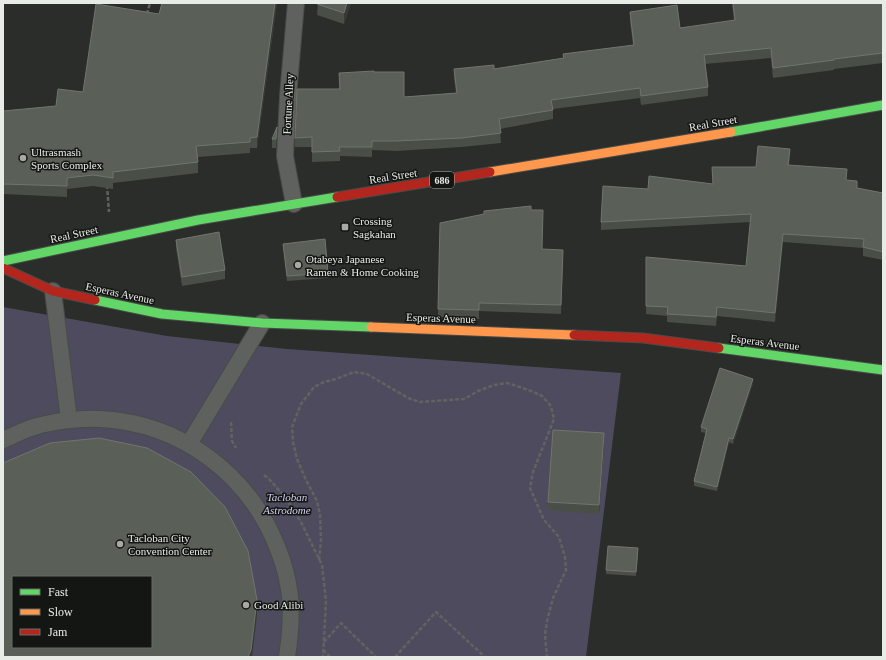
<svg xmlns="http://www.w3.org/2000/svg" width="886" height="660" font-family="Georgia,serif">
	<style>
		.green { fill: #4e4b5f; fill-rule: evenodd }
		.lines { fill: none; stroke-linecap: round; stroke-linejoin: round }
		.lane-casing { stroke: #484b48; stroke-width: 18 }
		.fast-casing { stroke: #484b48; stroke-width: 11 }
		.slow-casing { stroke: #484b48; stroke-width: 11 }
		.jam-casing { stroke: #484b48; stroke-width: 11 }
		.path { stroke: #616360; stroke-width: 2.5; stroke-dasharray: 4 2; stroke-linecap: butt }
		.lane { stroke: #5e615d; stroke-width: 16 }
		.fast { stroke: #63d668; stroke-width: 9 }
		.slow { stroke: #ff974d; stroke-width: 9 }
		.jam { stroke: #b3261e; stroke-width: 9 }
		.wall { fill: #494e47 }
		.shaded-wall { fill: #353a34 }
		.building { fill: #5a5f58; stroke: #70756f; fill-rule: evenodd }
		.poi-dot { fill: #a6a9a4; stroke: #131613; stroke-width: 1.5 }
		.labels { text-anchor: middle; stroke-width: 3; stroke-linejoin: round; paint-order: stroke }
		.shield { fill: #131613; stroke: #a8aca7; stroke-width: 1 }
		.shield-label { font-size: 10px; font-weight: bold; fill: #e8ece7 }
		.street-label { font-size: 11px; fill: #e8ece7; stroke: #131613 }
		.poi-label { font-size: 11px; fill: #e8ece7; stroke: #131613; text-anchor: start }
		.park-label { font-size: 11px; font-style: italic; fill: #d6cff5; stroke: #131613 }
	</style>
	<rect width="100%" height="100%" fill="#2a2d29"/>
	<path class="green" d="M3 307 167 336 287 349 621 373 586 657H3ZM13 577H151V647H13Z"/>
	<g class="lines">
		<g class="lane-casing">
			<g id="lane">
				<path d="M294 204 285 156 288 96 296 3"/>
				<path d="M53 291 69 420"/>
				<path d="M3 440C13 436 23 430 34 427 53 421 80 418 100 419 181 423 249 474 278 549 284 564 288 580 290 596 292 617 290 637 287 657"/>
				<path d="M189 444 262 323"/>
			</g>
		</g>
		<g class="fast-casing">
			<g id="fast">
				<path d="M731 132 883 105"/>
				<path d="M3 261 198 220 337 197"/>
				<path d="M95 300 162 314 262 323 371 327"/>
				<path d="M719 348 883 370"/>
			</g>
		</g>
		<g class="slow-casing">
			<g id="slow">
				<path d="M490 172 731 132"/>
				<path d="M371 327 574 335"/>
			</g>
		</g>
		<g class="jam-casing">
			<g id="jam">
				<path d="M337 197 490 172"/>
				<path d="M3 268 53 291 95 300"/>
				<path d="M574 335 643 338 719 348"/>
			</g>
		</g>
		<g class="path">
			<path d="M147 14 150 3"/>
			<path d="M107 185 109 212"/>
			<path d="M231 422 232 441 236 448"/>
			<path d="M264 475 270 480 285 497 301 522 322 565 326 601 323 657"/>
			<path d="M319 560 321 541 320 515 317 501 306 480 297 459 293 442 292 427 301 404 314 387 324 382 336 379 354 372 367 374 408 398 420 402 464 399 478 391 494 385 507 383 517 386 531 391 542 396 551 406 554 419 533 472 530 488 544 520 559 537 565 557 566 570 553 598 547 621 545 635 547 657"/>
			<path d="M324 642 341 623 376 657"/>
			<path d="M323 650 330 657"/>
			<path d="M395 657 436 612 485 657"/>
		</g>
		<use href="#lane" class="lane"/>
		<use href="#fast" class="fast"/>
		<use href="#slow" class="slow"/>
		<use href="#jam" class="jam"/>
	</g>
	<g class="wall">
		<path d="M162 3H277L257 148H250V153L198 157V173L113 183V189L93 186 67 189V197L3 194V111L56 106 83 92 159 14Z"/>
		<path d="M318 3H351L344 24 317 15Z"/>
		<path d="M732 3H883V63L834 69V70L773 78 771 58 705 64 708 87V96L641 105 640 98 553 109V119L500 129 501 143 462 147 396 151 372 150V157L340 156V161L312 162V147H295V138L339 89V73L374 72 404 97 456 93 454 78V69H494L563 58V54L633 45 630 21V12L680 28 734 21Z"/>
		<path d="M277 135 276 148H272V139Z"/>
		<path d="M790 157 789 165 846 180 857 188 883 193V260L863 256V248L783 242 775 322 717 316 716 326 667 322V316L646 314V257L746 266 751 222 601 230V222L648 189 713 184 712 167H756Z"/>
		<path d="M531 210 542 249 563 259 561 314 479 311V319L438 317V309Z"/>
		<path d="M176 240 225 270V279L182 286 176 248Z"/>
		<path d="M283 244 328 273V278L287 281Z"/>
		<path d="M753 383 733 444 729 442 717 491 694 486V481L706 433 701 432V427Z"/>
		<path d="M604 442 599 514 548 510V502Z"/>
		<path d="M638 553 636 576 606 574V570Z"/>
	</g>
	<g class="shaded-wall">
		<path d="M275 3H277L257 148V137Z"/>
		<path d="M347 3H351L344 24V13Z"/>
		<path d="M790 149V157L788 173V165Z"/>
		<path d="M783 234V242L775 322V313Z"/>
		<path d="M563 250V259L561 314V305Z"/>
		<path d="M753 379V383L733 444V439Z"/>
		<path d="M604 433V442L599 514V505Z"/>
		<path d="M729 438V442L717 491V487Z"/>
		<path d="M257 600V615L252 657H248Z"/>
	</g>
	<g class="building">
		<path d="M162 3H275L257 137 250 138V142L196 146 198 162 113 172V178L93 175 67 178V186L3 184V111L56 106 58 89 83 92 96 4 159 14Z"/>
		<path d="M318 3H347L344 13 317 4Z"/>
		<path d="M733 3H883V53L834 59V60L773 68 771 48 704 55 708 87 641 96 640 88 551 100 553 110 499 119 501 133 462 138 396 141H372V147H339L340 151 312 152V137L295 138 297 89H340L339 73 374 71V72H404V97L457 93 454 69 494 65V69L564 58 563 54 634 45 630 12 677 5 680 28 735 20Z"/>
		<path d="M277 127 276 139H272Z"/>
		<path d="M758 146 790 149 788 165 847 169 846 180 857 181V188L883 193V252L863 247 864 239 783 234 775 313 717 307 716 317 667 314 668 307 646 306V257L746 266 751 214 601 222 603 186 648 189 649 176 713 184 712 167H756Z"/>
		<path d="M531 206V210H543L542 249 563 250 561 305 479 303V310L438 309 440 223 484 214V211Z"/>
		<path d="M219 232 225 270 182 277 176 240Z"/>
		<path d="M325 239 328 273 287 276 283 244Z"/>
		<path d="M720 368 753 379 733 439 729 438 717 487 694 481 707 429 701 427Z"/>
		<path d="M553 430 604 433 599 505 548 502Z"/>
		<path d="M99 438 147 448 191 472 225 507 248 551 257 600 251 650 248 657H3V463L50 443ZM13 577H151V647H13Z"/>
		<path d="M608 546 638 548 636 572 606 570Z"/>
	</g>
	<g class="poi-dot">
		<circle cx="23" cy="158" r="4"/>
		<rect x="341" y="223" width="8" height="8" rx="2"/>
		<circle cx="298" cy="265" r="4"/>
		<circle cx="120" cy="544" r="4"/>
		<circle cx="246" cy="605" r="4"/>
	</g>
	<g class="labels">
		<rect class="shield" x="430" y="172" width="24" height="16" rx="3"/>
		<g class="shield-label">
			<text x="442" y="184">686</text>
		</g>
		<g class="street-label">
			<text transform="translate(288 104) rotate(-87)" y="4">Fortune Alley</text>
			<text transform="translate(713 123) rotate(-10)" y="4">Real Street</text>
			<text transform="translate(393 176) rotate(-9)" y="4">Real Street</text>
			<text transform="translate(74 234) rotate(-12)" y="4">Real Street</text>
			<text transform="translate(120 293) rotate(12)" y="4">Esperas Avenue</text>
			<text transform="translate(441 318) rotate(2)" y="4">Esperas Avenue</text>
			<text transform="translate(765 342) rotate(7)" y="4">Esperas Avenue</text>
		</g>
		<g class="poi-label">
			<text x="31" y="156">Ultrasmash<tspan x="31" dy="13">Sports Complex</tspan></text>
			<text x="353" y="225">Crossing<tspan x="353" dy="13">Sagkahan</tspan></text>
			<text x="306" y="263">Otabeya Japanese<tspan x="306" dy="13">Ramen &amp; Home Cooking</tspan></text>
			<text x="128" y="542">Tacloban City<tspan x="128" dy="13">Convention Center</tspan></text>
			<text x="254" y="609">Good Alibi</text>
		</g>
		<g class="park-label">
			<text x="287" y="501">Tacloban<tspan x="287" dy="13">Astrodome</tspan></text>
		</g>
	</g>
	<rect width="886" height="660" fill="none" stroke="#e8ece7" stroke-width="8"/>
	<rect x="12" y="576" width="140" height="72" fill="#131613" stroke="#686c68"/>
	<rect x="20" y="589" width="20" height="6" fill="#63d668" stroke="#686c68"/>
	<text x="48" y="596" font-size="12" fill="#e8ece7">Fast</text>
	<rect x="20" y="609" width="20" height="6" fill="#ff974d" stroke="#686c68"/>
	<text x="48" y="616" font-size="12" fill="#e8ece7">Slow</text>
	<rect x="20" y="629" width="20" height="6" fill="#b3261e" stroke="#686c68"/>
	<text x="48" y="636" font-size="12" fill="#e8ece7">Jam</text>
</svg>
